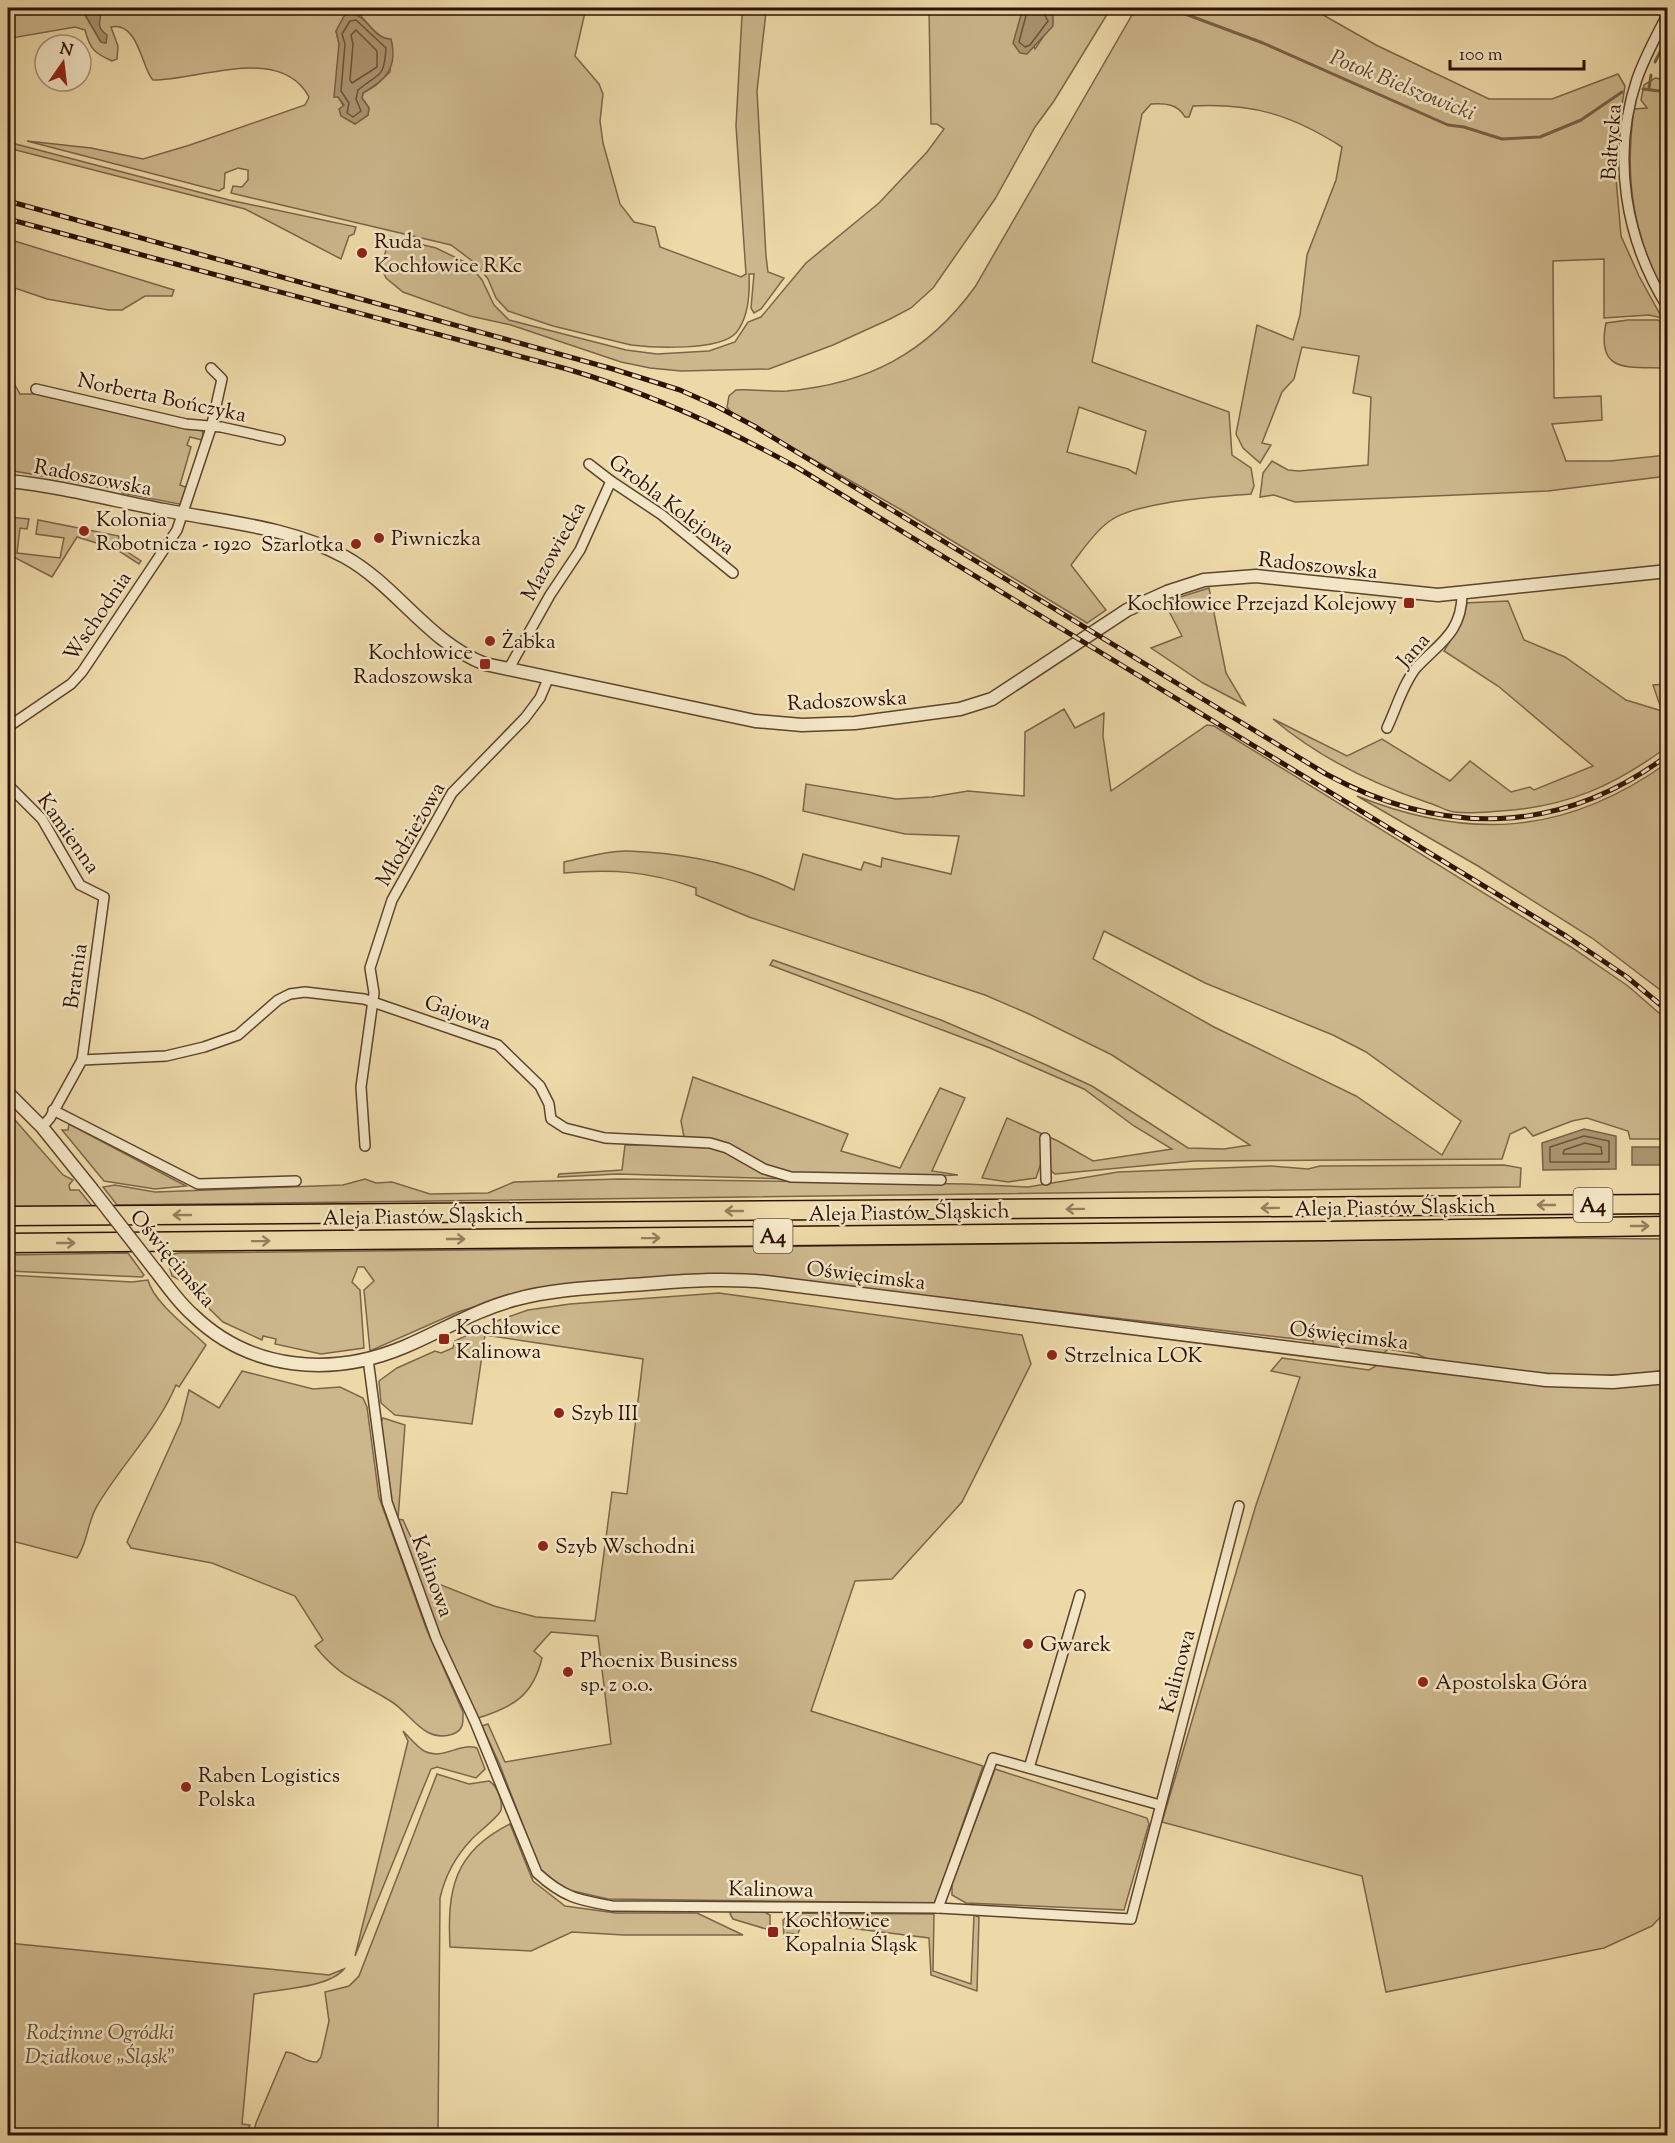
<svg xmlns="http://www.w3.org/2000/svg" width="1675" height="2143" font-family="'Sorts Mill Goudy',serif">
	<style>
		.green { fill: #ccb78c; stroke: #7c6448; stroke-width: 1.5; fill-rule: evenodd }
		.water { fill: #ab9570; stroke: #786045; stroke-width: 1.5 }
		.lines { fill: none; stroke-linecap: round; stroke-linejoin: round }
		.shore { stroke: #6c533a; stroke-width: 1.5 }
		.stream { stroke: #786045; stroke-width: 3 }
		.minor-casing { stroke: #5c432d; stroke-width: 12 }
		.tertiary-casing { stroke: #5c432d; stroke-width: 15 }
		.motorway-casing { stroke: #2c1104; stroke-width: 21 }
		.minor { stroke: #f3e6c6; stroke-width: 9 }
		.tertiary { stroke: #f3e6c6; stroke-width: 12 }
		.motorway { stroke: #edd9a8; stroke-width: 18 }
		.rail-casing { stroke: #2c1104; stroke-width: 5 }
		.rail { stroke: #f3e6c6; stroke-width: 3; stroke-dasharray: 9; stroke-linecap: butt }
		.tertiary-bridge-casing { stroke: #5c432d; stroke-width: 15; stroke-linecap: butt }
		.tertiary-bridge { stroke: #f3e6c6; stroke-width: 12 }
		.oneway { stroke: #967f5e }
		.poi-dot { fill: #8f2418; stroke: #f3e6c6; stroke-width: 2 }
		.labels { text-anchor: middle; stroke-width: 5; stroke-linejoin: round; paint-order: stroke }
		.shield { fill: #f3e6c6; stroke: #68513e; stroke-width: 1.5 }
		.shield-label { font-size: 20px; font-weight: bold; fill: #2c1104 }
		.street-label { font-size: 21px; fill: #2c1104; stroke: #f3e6c6 }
		.poi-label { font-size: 21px; fill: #2c1104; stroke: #f3e6c6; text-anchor: start }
		.park-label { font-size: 21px; font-style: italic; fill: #644b34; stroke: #f3e6c6 }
		.water-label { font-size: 22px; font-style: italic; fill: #5f462f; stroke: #f3e6c6 }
	</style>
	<rect width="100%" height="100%" fill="#edd9a8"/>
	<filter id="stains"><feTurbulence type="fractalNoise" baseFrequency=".00333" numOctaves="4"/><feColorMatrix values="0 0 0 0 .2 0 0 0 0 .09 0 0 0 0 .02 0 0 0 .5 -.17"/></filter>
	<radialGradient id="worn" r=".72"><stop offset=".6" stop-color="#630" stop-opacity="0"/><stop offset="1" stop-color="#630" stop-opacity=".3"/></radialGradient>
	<g class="green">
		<path d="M8 8H85L84 13 101 42 98 23 101 8H586L575 56 599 84 603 94 600 121 603 143 620 204 634 222 655 227 660 247 741 277 746 274 736 126 742 15 744 8H783L766 12 757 91 766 256 768 272 784 278 761 309 754 313 751 308 754 274H749C750 294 749 317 736 333 719 351 654 348 631 345L553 326 508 311 496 298 488 279 475 263 451 245 231 193 233 186 242 187 248 180V170L238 168 225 173 224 188 219 191 27 141 91 148 143 159 190 145 305 105 309 97C281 44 200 80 153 80 142 70 139 21 111 27L118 46 117 59 112 61C94 53 90 49 85 30L75 27 12 38ZM359 14C368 23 378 39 391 40L390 72 375 86 363 93 362 98 369 108 368 115 355 124 338 97 339 43 336 31 343 23Z"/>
		<path d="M929 8H1023L1020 14 1035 49 1049 28 1048 11 1041 8H1111L1054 101 1035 127 995 199 933 288 911 308 890 319 833 345 769 369 681 371 650 368 621 362 511 325 470 316 403 292 386 278 381 267 390 237 436 248 469 264 482 280 494 305 509 320 626 350 657 354 709 351 735 342 748 322 761 317 806 263 879 203 927 152 944 129 937 124H931Z"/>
		<path d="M1136 8H1311L1376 45 1489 99H1552L1618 74 1625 86 1614 155 1621 236 1639 276 1662 318 1649 315 1604 318V259L1553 261 1554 398 1601 396 1602 420 1552 424 1566 461H1610L1667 455V476L1548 491 1295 502 1274 495 1260 497 1263 473 1272 461 1288 470 1299 471 1368 465 1371 397 1353 393 1359 356 1302 347 1294 379 1282 392 1262 443 1271 445 1260 463 1243 448 1236 434 1257 325 1293 340 1300 315 1307 255 1336 180 1342 147C1292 115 1253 103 1193 106L1189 117H1185C1178 104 1165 103 1151 104L1142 114 1092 362 1229 412 1232 455 1251 468 1254 486 1251 494C1217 497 1133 501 1107 523 1093 534 1082 551 1071 565L1106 610 1087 623 905 512 731 412 727 407 729 396 736 390C753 389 770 392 787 391 868 384 927 353 975 287ZM1079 407 1146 431 1136 474 1128 469 1067 452Z"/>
		<path d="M1655 78 1667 80V300C1633 236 1624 180 1634 109L1647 108 1641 100 1644 85Z"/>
		<path d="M8 142 229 200 356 227 354 234 349 236 341 259 245 209 8 148Z"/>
		<path d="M8 239 174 290 172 296H145L122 310H109L47 299 15 288V295L8 302Z"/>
		<path d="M1628 320H1658L1667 327V368C1632 366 1595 376 1606 323Z"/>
		<path d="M15 385 20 394H35L203 431 202 440 190 437 187 445 191 447 180 485 188 488 184 505 122 493V490L8 470V386Z"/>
		<path d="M8 517 29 519 27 529 20 528 17 553 60 558 64 538 36 534 38 520 119 536 117 545 141 561 139 564 116 549 77 537 52 577 8 554Z"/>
		<path d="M1209 588 1226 673 1245 705 1203 683 1151 648 1182 636 1164 602Z"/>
		<path d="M1508 601 1524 640 1565 657 1626 700 1662 711 1653 685 1667 684V747C1614 786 1567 807 1500 811 1485 812 1469 814 1454 812 1446 811 1437 805 1429 803 1373 784 1318 757 1273 719L1347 756 1382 739 1450 781 1470 761 1511 792 1530 787 1534 790 1593 766 1498 686 1444 651 1457 629 1464 603Z"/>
		<path d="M1064 709 1075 728 1104 713 1103 736 1111 791 1207 725 1214 726 1571 947 1628 986 1667 1020V1139H1630L1628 1131 1587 1118 1572 1121 1533 1136 1525 1127 1510 1134 1502 1159 1194 1161 1055 1174 1041 1163 1036 1178 1008 1182 982 1178 1007 1118 1058 1141 1093 1161 1172 1149 1134 1126 1084 1089 990 1048 770 965 773 960 941 1020 1044 1064 1092 1086 1188 1148 1224 1149 1250 1145 1112 1055 1029 1014 985 995 749 917 696 895V888C648 871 613 869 564 873V862C584 858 608 850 628 851 686 853 742 865 794 890L803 854 861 870 864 862 881 867 882 858 951 874 959 836 905 834 803 811 806 784 896 799 932 797 968 791 1024 796 1025 732ZM1104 931 1205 983 1333 1035 1366 1052 1461 1121 1442 1155 1356 1096 1214 1027 1093 959Z"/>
		<path d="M1667 763V995L1592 938 1478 866 1357 796C1470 841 1566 835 1667 763Z"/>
		<path d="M693 1077 848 1134 841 1151 900 1168 940 1088 965 1098 932 1171 958 1175 905 1177 804 1176 760 1164 713 1140 684 1137 681 1121Z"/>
		<path d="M8 1112 63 1175 73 1180 69 1185 70 1190H79L92 1206 8 1207Z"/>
		<path d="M69 1124 186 1186 155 1189 104 1181 62 1130H68Z"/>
		<path d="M625 1145H697L719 1149 790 1179 618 1174 558 1177 559 1174 622 1170Z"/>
		<path d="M1504 1165 1521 1168 1520 1187 117 1205 103 1187 115 1185 155 1192 343 1185 365 1179 376 1183 392 1182 430 1194 488 1193 514 1182 620 1179 965 1184 1028 1187 1118 1172 1271 1166 1308 1169 1320 1166Z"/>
		<path d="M1555 1238 1667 1239V1370C1587 1383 1510 1370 1430 1360L1417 1354 1388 1349 1383 1354 1313 1345V1341L781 1279 515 1294 458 1312 370 1351 364 1290 374 1281 364 1267H358L352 1282 360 1290 364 1348 321 1354 275 1344 276 1339 263 1336 262 1340 223 1322 180 1280 172 1276 166 1256 178 1253Z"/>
		<path d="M128 1253 144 1275 142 1277 8 1271V1255Z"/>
		<path d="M8 1275 132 1282 148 1280C153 1302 191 1330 206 1345L179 1387 176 1385C157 1430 121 1465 97 1506 87 1523 88 1542 77 1558L8 1540Z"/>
		<path d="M719 1293 1022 1335 1031 1364 962 1502 892 1579 855 1581 811 1711 983 1766 935 1903 608 1899 564 1889 540 1869 499 1763 482 1726 488 1724 505 1762 611 1744 598 1636 551 1632 534 1651 542 1658C533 1696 513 1707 478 1718L438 1637 389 1499 380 1424 383 1418 405 1425 398 1519 403 1520 431 1581 494 1606 536 1617 595 1621 612 1492 627 1494 643 1359 485 1335 472 1424 395 1415 381 1403 379 1381 397 1368 435 1351 441 1353 453 1348 455 1341 494 1322 528 1310 570 1304Z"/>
		<path d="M1282 1358 1369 1370 1379 1364 1577 1387 1667 1383 1668 1909 1652 1926 1604 1948 1386 1992 1362 1876 1162 1822 1256 1505 1300 1377 1271 1371Z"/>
		<path d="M242 1371 313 1389 340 1387 363 1398 367 1407 379 1497 426 1628 463 1712C463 1722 464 1730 453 1734 425 1744 412 1715 392 1702 359 1681 340 1678 315 1646L323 1640 295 1596 212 1563 131 1548 127 1542 181 1422 189 1390 219 1408Z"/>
		<path d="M403 1731C409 1737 417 1747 424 1751 443 1761 459 1742 477 1748L485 1769 476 1778 437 1767 431 1769 355 1956 408 1741Z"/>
		<path d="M995 1769 1147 1818 1149 1824 1124 1910 966 1903 952 1895V1884Z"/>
		<path d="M437 1774 469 1784 489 1781C497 1785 503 1802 501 1810 499 1817 477 1833 471 1840 456 1856 445 1876 440 1898L438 2135H253L256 2123 286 2052C298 2053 305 2063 317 2062L321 2057 329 2021 325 1992 349 1986 359 1976Z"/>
		<path d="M510 1824 533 1881 565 1906 616 1913H697L743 1935H624L572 1932 531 1951 450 1947C447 1889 454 1852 510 1824Z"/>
		<path d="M732 1911 764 1912 770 1915V1925L766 1929 733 1919 730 1914Z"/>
		<path d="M791 1913 934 1914 933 1971 971 1984 974 1915 979 1917 977 1991 931 1975 929 1938 802 1922 798 1934 787 1933 784 1937 783 1920Z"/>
		<path d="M8 1943 329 1975 344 1969C329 1988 278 1989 254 1994L242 2124 250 2125 245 2135H8Z"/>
	</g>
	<g class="water">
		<path d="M85 8H101C103 19 93 25 107 35L106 43 101 42 84 13Z"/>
		<path d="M1023 8H1041L1053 15V26L1027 54 1020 53 1013 43Z"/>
		<path d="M351 13C368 16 374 40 391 39 398 68 386 80 363 93L362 98 369 108 368 115 355 124 341 116 339 109 344 105 338 97H334L339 44 336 31 344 16Z"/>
		<path d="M1584 1129 1616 1136V1169L1543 1170 1542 1143Z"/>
		<rect x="1632" y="1147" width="35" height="18"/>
	</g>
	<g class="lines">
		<g class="shore">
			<path d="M1028 8 1019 42 1025 47 1030 45 1048 21 1041 8"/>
			<path d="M356 20 386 48C384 80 379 72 358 90L356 99 361 111 353 117 347 113 349 103 341 91 345 44 342 34 350 21Z"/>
			<path d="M356 30 377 51V67L352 83 350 80 353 44 351 35Z"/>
			<path d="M1584 1136 1609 1141V1162H1550V1147Z"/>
			<path d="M1585 1143 1601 1147 1602 1154H1563L1564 1150Z"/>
		</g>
		<g class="stream">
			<path d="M1169 8 1263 43 1448 125 1464 127 1502 139 1540 137 1581 120 1622 92"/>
			<path d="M1655 62 1668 36"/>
			<path d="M1649 88 1651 75"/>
			<path d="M1643 89 1668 92"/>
		</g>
		<g class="minor-casing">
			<g id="minor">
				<path d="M1668 13C1657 35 1645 56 1637 79 1611 156 1625 240 1668 308"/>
				<path d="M36 389 186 424 221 427 280 440"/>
				<path d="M589 464 611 481 662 515 733 573"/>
				<path d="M508 670 550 595 580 550 611 481"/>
				<path d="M8 727 71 684 82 672 177 530 211 428 222 379 211 368"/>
				<path d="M1387 728C1396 709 1403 684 1416 668 1438 644 1462 633 1462 594"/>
				<path d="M8 785 42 819 80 885 104 897 82 1060"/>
				<path d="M53 1110 198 1184 296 1181"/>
				<path d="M42 1127 50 1118 82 1060 166 1056 204 1047 238 1035 278 1000 290 994 305 992 364 999 498 1045 540 1086 549 1104 551 1119 565 1128 605 1138 710 1143 727 1148 764 1169 791 1177 941 1180"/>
				<path d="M1045 1138 1046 1180"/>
				<path d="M365 1146 361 1087 374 993 370 968 392 900 452 793 525 718 540 698 548 679"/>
				<path d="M368 1359 387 1502 436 1638 475 1722 537 1873C563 1897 578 1900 612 1906L938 1908 1131 1919 1239 1506"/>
				<path d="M1029 1768 1080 1595"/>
				<path d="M938 1908 993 1758 1160 1805"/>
			</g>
		</g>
		<g class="tertiary-casing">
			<g id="tertiary">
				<path d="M8 481C60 486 112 500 164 510 224 522 291 527 345 557 397 586 428 642 485 664L755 721 802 725 855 723 960 709 992 699 1127 610 1167 592 1204 580 1256 576 1438 595 1668 571"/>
				<path d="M8 1093 42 1127 91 1188"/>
				<path d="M155 1270C167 1285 178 1302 193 1315 251 1371 332 1377 404 1347 442 1331 477 1309 517 1299 554 1289 592 1288 630 1285 675 1282 721 1277 766 1282L1546 1380 1613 1382 1668 1377"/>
			</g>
		</g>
		<g class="motorway-casing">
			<g id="motorway">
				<path d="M8 1216 1668 1204"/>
				<path d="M8 1243 1328 1231 1668 1226"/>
			</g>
		</g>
		<use href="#minor" class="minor"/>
		<use href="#tertiary" class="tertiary"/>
		<use href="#motorway" class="motorway"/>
		<g class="rail-casing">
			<g id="rail">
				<path d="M8 201 613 369 680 390 716 406 754 426 1326 774C1442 837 1560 836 1668 755"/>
				<path d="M8 219 567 369C649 393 724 427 798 468L1566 936 1627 977 1668 1011"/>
			</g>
		</g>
		<use href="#rail" class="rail"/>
		<g class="tertiary-bridge-casing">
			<path id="tertiary-bridge" d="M91 1188 155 1270"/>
		</g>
		<use href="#tertiary-bridge" class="tertiary-bridge"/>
	</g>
	<defs><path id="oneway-shaft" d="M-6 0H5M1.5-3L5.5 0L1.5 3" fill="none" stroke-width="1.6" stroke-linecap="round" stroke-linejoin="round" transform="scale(1.5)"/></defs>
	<g class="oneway">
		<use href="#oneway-shaft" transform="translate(1546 1205) rotate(180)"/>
		<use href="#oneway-shaft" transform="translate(1270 1208) rotate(179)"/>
		<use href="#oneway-shaft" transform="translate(1075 1209) rotate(179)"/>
		<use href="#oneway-shaft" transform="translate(734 1211) rotate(-180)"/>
		<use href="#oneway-shaft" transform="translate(182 1215) rotate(180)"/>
		<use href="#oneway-shaft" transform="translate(1640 1226)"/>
		<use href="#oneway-shaft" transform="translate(651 1238) rotate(-1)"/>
		<use href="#oneway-shaft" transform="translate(456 1239)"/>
		<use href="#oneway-shaft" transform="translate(261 1241) rotate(-1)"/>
		<use href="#oneway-shaft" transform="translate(66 1243)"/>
	</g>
	<g class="poi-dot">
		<circle cx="362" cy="253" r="6"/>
		<circle cx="84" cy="531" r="6"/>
		<circle cx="379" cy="538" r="6"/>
		<circle cx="356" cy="544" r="6"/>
		<rect x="1403" y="597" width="12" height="12" rx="3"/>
		<circle cx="490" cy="641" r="6"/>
		<rect x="479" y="658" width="12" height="12" rx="3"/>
		<rect x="438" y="1333" width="12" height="12" rx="3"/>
		<circle cx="1052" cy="1355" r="6"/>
		<circle cx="559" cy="1413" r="6"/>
		<circle cx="543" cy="1546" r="6"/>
		<circle cx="1028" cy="1644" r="6"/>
		<circle cx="568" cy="1672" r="6"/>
		<circle cx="1423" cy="1682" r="6"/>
		<circle cx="186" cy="1787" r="6"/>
		<rect x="767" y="1926" width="12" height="12" rx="3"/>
	</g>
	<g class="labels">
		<g class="shield">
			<rect x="1573.5" y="1188" width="39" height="34" rx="4.5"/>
			<rect x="753.5" y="1219" width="39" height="34" rx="4.5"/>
		</g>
		<g class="shield-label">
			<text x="1593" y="1212">A4</text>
			<text x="773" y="1243">A4</text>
		</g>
		<g class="street-label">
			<text transform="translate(1611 142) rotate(-86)" y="7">Bałtycka</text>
			<text transform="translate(162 397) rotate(12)" y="7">Norberta Bończyka</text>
			<text transform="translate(93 477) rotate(11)" y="7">Radoszowska</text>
			<text transform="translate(672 504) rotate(37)" y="7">Grobla Kolejowa</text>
			<text transform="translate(553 551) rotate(-61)" y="7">Mazowiecka</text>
			<text transform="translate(1318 565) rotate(6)" y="7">Radoszowska</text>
			<text transform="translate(97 616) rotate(-56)" y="7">Wschodnia</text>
			<text transform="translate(1413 650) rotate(-49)" y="7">Jana</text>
			<text transform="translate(847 700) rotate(-3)" y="7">Radoszowska</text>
			<text transform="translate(69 833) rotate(55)" y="7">Kamienna</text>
			<text transform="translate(410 834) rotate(-60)" y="7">Młodzieżowa</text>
			<text transform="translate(75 976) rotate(-82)" y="7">Bratnia</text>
			<text transform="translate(458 1012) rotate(19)" y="7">Gajowa</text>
			<text transform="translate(1395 1207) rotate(-1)" y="7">Aleja Piastów Śląskich</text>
			<text transform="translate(909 1212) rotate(-1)" y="7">Aleja Piastów Śląskich</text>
			<text transform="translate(423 1216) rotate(-1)" y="7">Aleja Piastów Śląskich</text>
			<text transform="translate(173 1258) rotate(50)" y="7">Oświęcimska</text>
			<text transform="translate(866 1275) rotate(7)" y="7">Oświęcimska</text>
			<text transform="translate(1349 1335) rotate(7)" y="7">Oświęcimska</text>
			<text transform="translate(433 1576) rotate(70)" y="7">Kalinowa</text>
			<text transform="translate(1177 1671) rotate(-75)" y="7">Kalinowa</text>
			<text transform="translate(771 1889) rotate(1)" y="7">Kalinowa</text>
		</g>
		<g class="poi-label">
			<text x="374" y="248">Ruda<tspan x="374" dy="24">Kochłowice RKc</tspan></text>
			<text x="96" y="526">Kolonia<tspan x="96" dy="24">Robotnicza - 1920</tspan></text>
			<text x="391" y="545">Piwniczka</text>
			<text x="344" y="551" text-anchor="end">Szarlotka</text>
			<text x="1397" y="610" text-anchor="end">Kochłowice Przejazd Kolejowy</text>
			<text x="502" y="648">Żabka</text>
			<text x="473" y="659" text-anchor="end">Kochłowice<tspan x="473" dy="24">Radoszowska</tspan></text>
			<text x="456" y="1334">Kochłowice<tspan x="456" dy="24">Kalinowa</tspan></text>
			<text x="1064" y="1362">Strzelnica LOK</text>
			<text x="571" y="1420">Szyb III</text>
			<text x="555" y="1553">Szyb Wschodni</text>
			<text x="1040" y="1651">Gwarek</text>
			<text x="580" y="1667">Phoenix Business<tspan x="580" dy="24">sp. z o.o.</tspan></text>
			<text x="1435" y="1689">Apostolska Góra</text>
			<text x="198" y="1782">Raben Logistics<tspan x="198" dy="24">Polska</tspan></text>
			<text x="785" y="1927">Kochłowice<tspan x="785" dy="24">Kopalnia Śląsk</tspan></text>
		</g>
		<g class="park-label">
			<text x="100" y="2039">Rodzinne Ogródki<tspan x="100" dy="24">Działkowe „Śląsk”</tspan></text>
		</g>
		<g class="water-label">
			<text transform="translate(1403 84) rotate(22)" y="8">Potok Bielszowicki</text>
		</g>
	</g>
	<rect width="1675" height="2143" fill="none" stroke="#edd9a8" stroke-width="30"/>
	<rect x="9" y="9" width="1657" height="2125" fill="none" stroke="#2c1104" stroke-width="3"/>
	<rect x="15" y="15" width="1645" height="2113" fill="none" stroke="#2c1104" stroke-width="1.5"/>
	<g transform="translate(63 63) rotate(14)"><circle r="28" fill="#f3e6c6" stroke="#a39178" stroke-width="1.5"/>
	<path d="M0-4.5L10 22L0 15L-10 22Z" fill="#8f2418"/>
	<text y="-9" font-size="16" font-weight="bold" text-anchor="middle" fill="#2c1104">N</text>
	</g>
	<path d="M1450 60v9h134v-9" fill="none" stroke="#2c1104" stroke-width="3"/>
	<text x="1459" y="60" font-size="18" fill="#2c1104" stroke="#f3e6c6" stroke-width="4.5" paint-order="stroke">100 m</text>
	<rect width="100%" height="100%" filter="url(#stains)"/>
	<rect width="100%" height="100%" fill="url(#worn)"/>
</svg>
